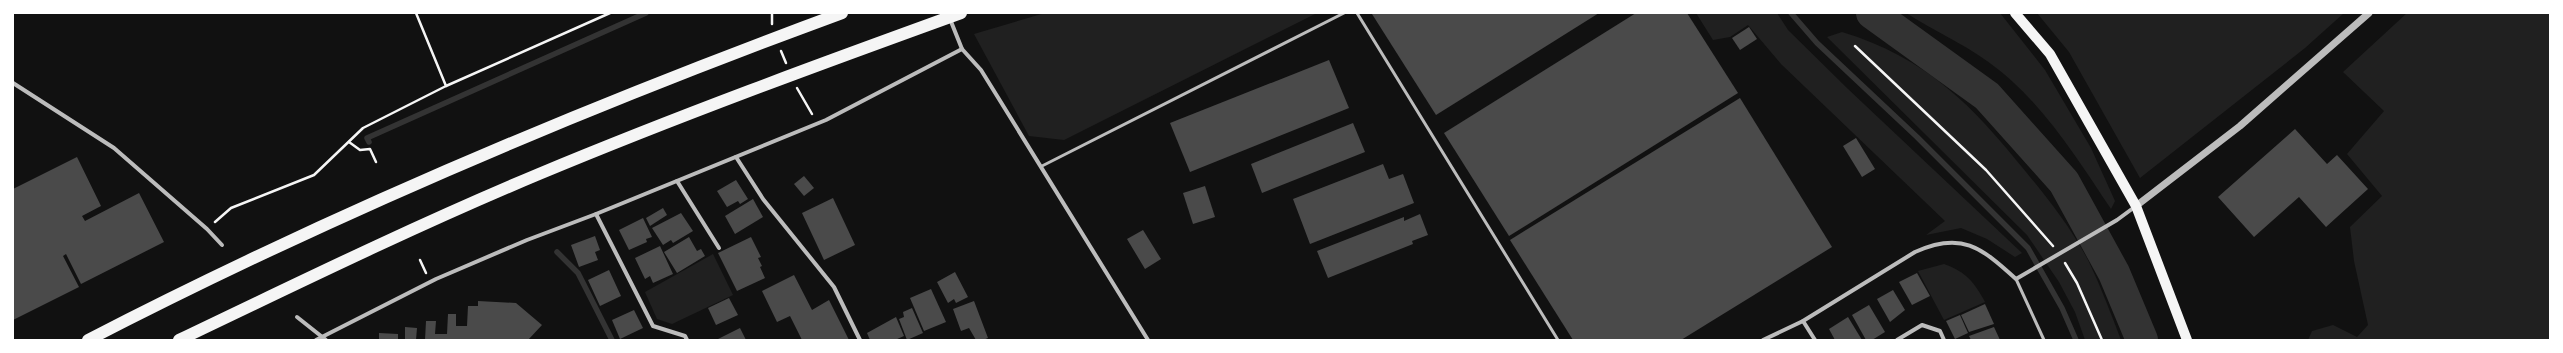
<svg xmlns="http://www.w3.org/2000/svg" width="2563" height="353" font-family="'Roboto Serif',serif">
	<style>
		.green { fill: #202020 }
		.lines { fill: none; stroke-linecap: round; stroke-linejoin: round }
		.stream { stroke: #333; stroke-width: 5.5 }
		.river { stroke: #333; stroke-width: 32 }
		.building { fill: #4a4a4a }
		.path { stroke: #f5f5f5; stroke-width: 2.5 }
		.service { stroke: #bcbcbc; stroke-width: 3 }
		.minor { stroke: #bcbcbc; stroke-width: 4 }
		.tertiary { stroke: #bcbcbc; stroke-width: 7 }
		.primary { stroke: #f5f5f5; stroke-width: 10 }
		.motorway { stroke: #f5f5f5; stroke-width: 12 }
	</style>
	<rect width="100%" height="100%" fill="#111"/>
	<g class="green">
		<path d="M1045 13H1317L1064 140 1029 136 974 34Z"/>
		<path d="M1696 13H1777L1788 30 1848 89 2022 253 2015 257 1987 239 1961 228 1926 235 1945 221 1781 64 1748 25 1730 37 1713 40Z"/>
		<path d="M1906 13H2000L2045 70 2091 148 2115 201 2111 209C2076 157 2040 98 1987 61 1962 43 1933 30 1906 13Z"/>
		<path d="M2037 13H2344L2305 48 2140 178 2069 52Z"/>
		<path d="M2407 13H2550V340H2308L2312 331 2333 325 2357 337 2368 325 2354 261 2350 227 2382 196 2347 154 2384 111 2343 72Z"/>
		<path d="M1842 32C1927 58 1972 105 2026 172 2049 200 2072 229 2089 262 2101 287 2111 314 2121 340H2085L2075 312 2059 282 2027 235 1827 37Z"/>
		<path d="M713 254 733 295 672 324 657 319 645 292Z"/>
		<path d="M1944 264C1966 272 1974 282 1985 302L1944 320 1918 271Z"/>
	</g>
	<g class="lines">
		<g class="stream">
			<path d="M1791 13 1817 43 1917 137 2028 248 2062 308 2076 340"/>
			<path d="M369 142 367 138 646 13"/>
			<path d="M557 252 578 273 612 340"/>
		</g>
		<path class="river" d="M1872 13 1987 96 2064 182 2114 273 2142 340"/>
	</g>
	<g class="building">
		<path d="M1374 13H1599L1436 115 1372 14Z"/>
		<path d="M1636 13H1687L1738 93 1509 236 1444 133Z"/>
		<path d="M1749 27 1757 39 1740 50 1732 38Z"/>
		<path d="M1329 60 1349 108 1190 172 1170 123Z"/>
		<path d="M1740 98 1832 247 1681 340H1573L1510 240Z"/>
		<path d="M1353 123 1365 152 1262 193 1251 164Z"/>
		<path d="M2295 129 2327 164 2337 155 2368 189 2326 227 2299 197 2254 237 2218 197Z"/>
		<path d="M1856 138 1875 169 1862 177 1843 146Z"/>
		<path d="M77 157 101 206 82 216 85 221 139 193 164 242 81 284 66 254 63 256 79 287 13 320V189Z"/>
		<path d="M1383 164 1389 179 1403 174 1414 203 1310 244 1293 199Z"/>
		<path d="M804 176 814 188 804 196 794 184Z"/>
		<path d="M736 180 748 199 740 204 738 201 727 207 717 191Z"/>
		<path d="M1205 186 1215 217 1193 224 1183 193Z"/>
		<path d="M833 198 855 245 824 260 802 213Z"/>
		<path d="M753 199 763 217 735 234 725 216Z"/>
		<path d="M663 208 667 215 650 226 646 218Z"/>
		<path d="M681 213 693 231 673 243 671 240 663 245 652 228Z"/>
		<path d="M1420 214 1428 235 1412 241 1413 244 1328 278 1317 251 1404 217V221Z"/>
		<path d="M643 218 652 237 646 239 647 242 629 250 619 230Z"/>
		<path d="M1143 230 1161 259 1145 269 1127 239Z"/>
		<path d="M595 236 600 250 595 252 598 260 579 267 571 245Z"/>
		<path d="M689 237 697 251 701 249 705 256 677 273 664 252Z"/>
		<path d="M751 237 761 257 758 258 762 266 760 267 765 278 737 291 718 253Z"/>
		<path d="M660 246 673 274 653 283 650 276 645 279 635 258Z"/>
		<path d="M609 270 621 296 600 306 588 280Z"/>
		<path d="M955 272 968 297 956 303 954 299 948 303 937 282Z"/>
		<path d="M1917 273 1930 296 1912 305 1899 282Z"/>
		<path d="M794 275 812 310 829 300 849 340H802L790 316 777 322 762 291Z"/>
		<path d="M931 289 946 322 924 331 910 298Z"/>
		<path d="M1893 290 1905 310 1890 322 1877 299Z"/>
		<path d="M729 298 738 315 716 325 708 308Z"/>
		<path d="M478 301 516 303 542 325 528 340H425L426 321H436L435 334H447L448 314H456V326H467L468 306H478Z"/>
		<path d="M974 301 988 338 983 340H976L969 328 961 331 953 309Z"/>
		<path d="M1985 304 1994 324 1969 332 1961 315Z"/>
		<path d="M1869 305 1885 332 1872 340H1866L1852 315Z"/>
		<path d="M912 308 923 333 907 340 899 319 904 317 903 312Z"/>
		<path d="M634 310 643 328 620 339 612 320Z"/>
		<path d="M1960 315 1968 333 1955 339 1946 321Z"/>
		<path d="M896 317 904 336 895 340H870L867 333Z"/>
		<path d="M1848 317 1862 340H1835L1829 329Z"/>
		<path d="M405 327 417 328 416 340H405Z"/>
		<path d="M1994 327 2000 340H1971L1969 336Z"/>
		<path d="M740 328 746 340H716Z"/>
		<path d="M379 333 398 334V340H379Z"/>
	</g>
	<g class="lines">
		<g class="path">
			<path d="M416 13 446 86"/>
			<path d="M772 24V13"/>
			<path d="M1855 46 1986 170 2053 246"/>
			<path d="M781 51 786 63"/>
			<path d="M797 88 812 114"/>
			<path d="M349 142 360 150 370 149 376 162"/>
			<path d="M215 222 231 208 314 175 363 128 446 86 610 13"/>
			<path d="M420 260 426 273"/>
			<path d="M2065 263 2077 283 2102 340"/>
		</g>
		<g class="service">
			<path d="M1357 13 1558 340"/>
			<path d="M1042 166 1344 13"/>
			<path d="M2016 279 2044 340"/>
		</g>
		<g class="minor">
			<path d="M950 19 962 49 981 70 1148 340"/>
			<path d="M13 83 114 148 207 229 222 245"/>
			<path d="M736 157 763 199 834 287 860 340"/>
			<path d="M677 181 719 248"/>
			<path d="M596 214 653 326 685 336 687 340"/>
			<path d="M297 317 326 340"/>
			<path d="M1803 321 1815 340"/>
			<path d="M316 340 436 279 527 240 596 214 826 120 962 49"/>
			<path d="M1763 340 1803 321 1915 252C1961 231 1981 247 2016 279L2117 220 2136 206"/>
			<path d="M1897 340 1922 325 1940 331 1944 340"/>
		</g>
		<path class="tertiary" d="M2136 206 2240 126 2369 13"/>
		<path class="primary" d="M2015 13 2050 54 2136 206 2187 340"/>
		<g class="motorway">
			<path d="M88 340C332 214 584 108 842 13"/>
			<path d="M179 340C298 283 417 225 539 174 678 116 820 64 961 13"/>
		</g>
	</g>
	<rect width="2563" height="353" fill="none" stroke="#ffffff" stroke-width="28"/>
</svg>
